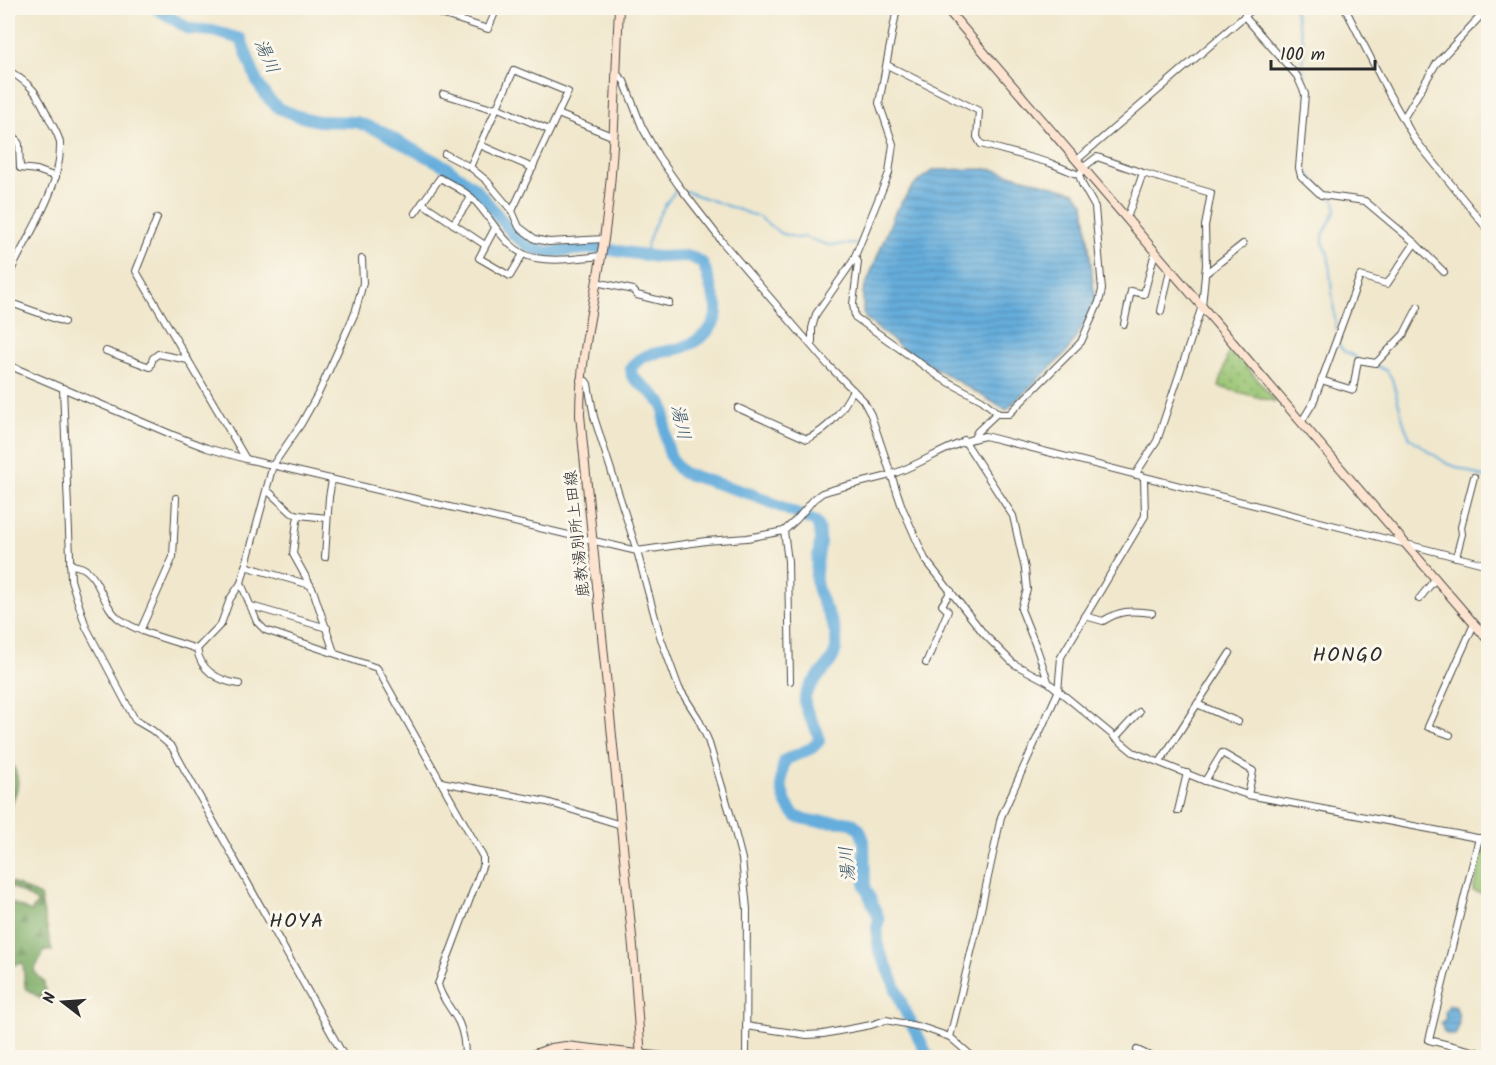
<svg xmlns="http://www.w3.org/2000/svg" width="1496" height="1065" font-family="Kalam,'Klee One',sans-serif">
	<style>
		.grass { fill: url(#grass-dots); stroke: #62784e; stroke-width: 1.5 }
		.forest { fill: url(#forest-firs); stroke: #526a48; stroke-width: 1.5 }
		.park { fill: #98c472; stroke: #62784e; stroke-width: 1.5 }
		.water { fill: url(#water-rules); stroke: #486c84; stroke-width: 1.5 }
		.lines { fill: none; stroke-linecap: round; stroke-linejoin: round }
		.stream { stroke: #65addc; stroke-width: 2 }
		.river { stroke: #65addc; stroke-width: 12 }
		.street-casing { stroke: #494743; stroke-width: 8 }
		.secondary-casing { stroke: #494743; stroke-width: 10 }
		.street { stroke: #fff; stroke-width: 6 }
		.secondary { stroke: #fde4d1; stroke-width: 8 }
		.labels { text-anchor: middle; stroke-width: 6; stroke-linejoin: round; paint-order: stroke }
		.street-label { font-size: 16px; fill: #2b2b2b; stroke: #fbf7ec }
		.water-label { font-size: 18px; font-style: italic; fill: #3f5869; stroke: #fbf7ec }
		.quarter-label { font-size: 20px; letter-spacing: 1.5px; fill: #2b2b2b; stroke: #fbf7ec }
	</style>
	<defs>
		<pattern id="grass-dots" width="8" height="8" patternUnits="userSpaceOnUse" patternTransform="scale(1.5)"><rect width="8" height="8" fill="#98c472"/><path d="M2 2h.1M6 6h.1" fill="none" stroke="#7c9f5e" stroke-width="1.8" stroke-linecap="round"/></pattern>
		<pattern id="forest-firs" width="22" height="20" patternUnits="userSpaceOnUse" patternTransform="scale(1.5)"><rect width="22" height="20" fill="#7aaa64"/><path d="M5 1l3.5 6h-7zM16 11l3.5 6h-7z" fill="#648b53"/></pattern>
		<pattern id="water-rules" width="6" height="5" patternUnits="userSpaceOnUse" patternTransform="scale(1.5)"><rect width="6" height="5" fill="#65addc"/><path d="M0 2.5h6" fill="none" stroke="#538db3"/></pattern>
	</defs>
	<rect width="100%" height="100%" fill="#fbf7ec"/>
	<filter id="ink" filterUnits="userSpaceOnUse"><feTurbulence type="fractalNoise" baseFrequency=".0167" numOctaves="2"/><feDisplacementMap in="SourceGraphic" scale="12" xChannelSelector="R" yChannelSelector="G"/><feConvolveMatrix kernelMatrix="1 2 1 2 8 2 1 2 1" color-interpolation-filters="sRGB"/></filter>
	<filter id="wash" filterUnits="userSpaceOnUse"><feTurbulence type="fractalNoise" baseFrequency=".008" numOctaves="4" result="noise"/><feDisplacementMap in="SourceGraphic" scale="24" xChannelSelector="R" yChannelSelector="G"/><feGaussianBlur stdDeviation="1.35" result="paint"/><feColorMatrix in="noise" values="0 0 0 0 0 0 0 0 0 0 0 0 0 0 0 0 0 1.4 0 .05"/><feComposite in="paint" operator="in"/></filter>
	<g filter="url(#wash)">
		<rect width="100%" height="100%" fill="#f0e7cc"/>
		<path class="grass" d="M1230 346 1276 402 1219 387Z"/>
		<g class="forest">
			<path d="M8 755C21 779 21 786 8 810Z"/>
			<path d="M8 881 40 896 52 951 44 950 34 971 44 982 46 1002 25 988 23 963 12 965 13 946 8 941V901L31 912 38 902 8 885Z"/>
		</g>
		<path class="park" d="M1484 847 1488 848V896L1473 891Z"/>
		<g class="water">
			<path d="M991 169 1075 192 1084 203 1095 300 1088 318 1066 353 1006 410 903 349 866 319 863 312V292L896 210 913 186 933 170Z"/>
			<path d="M1449 1005 1455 1006C1460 1014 1460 1028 1455 1035H1448L1444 1032 1441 1023 1446 1018 1445 1013Z"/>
		</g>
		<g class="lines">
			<g class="stream">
				<path d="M1294 8 1304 45 1303 71 1310 103 1304 170 1328 194"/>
				<path d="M685 191 759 217 780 233 797 238 804 237 828 245 855 244"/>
				<path d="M1332 198 1335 202 1336 210 1323 235V242L1328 254 1336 329"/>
				<path d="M644 255C652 228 659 211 677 189H679"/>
				<path d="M1338 344 1344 351 1357 358"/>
				<path d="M1375 365 1387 371 1392 379 1405 427 1410 438 1446 463 1488 479"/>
			</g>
			<path class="river" d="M156 8 189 29 213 31 241 39 257 82 266 96 278 108 298 116 318 121 356 122 381 131 397 141 445 166 476 189 514 235 530 247 549 252 598 248 657 257 690 256 702 263C707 271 708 280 711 289 713 295 716 301 717 307 718 329 696 344 677 349 659 354 643 351 631 368L632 376C641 386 657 394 663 406 666 412 664 419 665 425 665 443 669 461 683 473L754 495 816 522C826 541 814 561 816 581 818 605 842 626 835 652 831 668 807 683 805 698 803 715 819 725 819 741L812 748 785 760C778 780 781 803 797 817L814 821 847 822 854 824 860 830 864 841 865 886 879 919 877 927 879 951 890 973 903 1007 929 1058"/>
		</g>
	</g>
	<g filter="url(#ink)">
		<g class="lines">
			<g class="street-casing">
				<g id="street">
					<path d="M422 8 488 29 497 8"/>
					<path d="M1345 8 1389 94 1414 138 1488 230"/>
					<path d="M1244 16 1297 76 1305 94 1299 168 1301 176 1321 195 1365 201 1415 243 1444 272"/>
					<path d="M887 65 979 111 977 137 981 144 1050 163 1079 175 1084 167 1097 157 1143 173"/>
					<path d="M8 70C33 86 36 91 49 118 52 125 59 135 60 143 62 189 26 237 8 277"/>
					<path d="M616 73 624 81 642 127 658 156 679 186 724 244 828 365 863 400 871 415 902 507 925 559 984 634 1014 664 1048 682 1133 752 1205 781 1248 795 1488 840"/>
					<path d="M443 94 489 108 496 107 549 130"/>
					<path d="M558 114 614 137"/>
					<path d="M1403 119 1436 64 1488 8"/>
					<path d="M8 126 19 144 20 168 37 170 56 177"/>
					<path d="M480 145 533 168"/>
					<path d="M445 154 470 167 487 181 512 211 519 227 535 239 549 242 604 239"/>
					<path d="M1078 159 1254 8"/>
					<path d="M470 167 514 70 568 92 512 211"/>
					<path d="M422 203 485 245"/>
					<path d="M415 213 440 178C452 185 466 191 475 201 493 220 507 253 535 258 557 262 579 258 601 256"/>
					<path d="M157 218 136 271 246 459"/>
					<path d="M1127 218 1143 173 1211 193 1205 226 1206 265 1202 306 1157 441 1135 475"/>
					<path d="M453 224 471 198"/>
					<path d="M495 228 479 258 510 276 523 254"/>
					<path d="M855 256 858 262 853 304 855 317 941 378 982 400 999 414H1009L1081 342 1099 302 1102 290 1095 207 1082 184 1079 175"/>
					<path d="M1205 274 1243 244"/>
					<path d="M596 282 633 290 637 295 669 303"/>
					<path d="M8 302 64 322"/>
					<path d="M1161 311 1170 270"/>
					<path d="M1124 324 1131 291 1144 294 1155 252"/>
					<path d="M812 345V328L816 314 853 261 889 173 893 144 879 103 897 8"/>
					<path d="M106 351 150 367 153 358 158 354 188 360"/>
					<path d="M8 365 173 435 207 448 246 459 637 551 706 541 747 538 784 531 797 519 814 499 822 493C844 485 868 482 890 475 923 464 951 442 985 436L1488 565"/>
					<path d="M580 380 586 381 588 384 594 417 637 551 660 636 679 688 698 718 708 740 730 813 742 859 747 909 746 1058"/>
					<path d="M1321 380 1353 390 1358 360 1376 363 1404 334 1418 307"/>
					<path d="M63 388 71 580 86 627 135 720 152 730 172 747 345 1058"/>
					<path d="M738 408 807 439C829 429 842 411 853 390"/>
					<path d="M1302 421 1313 403 1360 276 1387 284 1415 243"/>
					<path d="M974 438 977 432 997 413"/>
					<path d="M964 440 1013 516 1025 569 1027 590 1021 609 1037 649 1048 681"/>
					<path d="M267 490 292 513 299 515 297 521 293 554 313 590 334 652"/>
					<path d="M299 515 327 518"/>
					<path d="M784 531 788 561 790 681"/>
					<path d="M325 557 329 497 332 480"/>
					<path d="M1456 557 1462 534 1461 527 1474 477"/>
					<path d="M70 564C74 566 79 566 83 568 99 576 103 606 118 618 140 634 172 640 197 649L221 624 230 599 241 583 273 465 301 424 319 392 355 313 363 283 362 259"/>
					<path d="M245 566 310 585"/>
					<path d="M241 583 257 622 265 630 377 668 483 857V864L438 984C441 999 453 1010 459 1023 464 1034 465 1046 465 1058"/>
					<path d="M1419 599 1436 578"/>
					<path d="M251 606 327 628"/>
					<path d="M1085 616 1103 621C1122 609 1131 611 1152 613"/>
					<path d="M141 629 173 557 176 498"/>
					<path d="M197 649C200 670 218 681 239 684"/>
					<path d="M926 663 948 611 942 605 951 591"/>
					<path d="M1197 704 1238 722"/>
					<path d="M1450 735 1428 727 1474 624"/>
					<path d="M1115 738 1139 712"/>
					<path d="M1160 762 1230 653"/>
					<path d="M1205 781 1222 753 1253 771 1248 795"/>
					<path d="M441 782 547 802 621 825"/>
					<path d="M1178 811 1187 773"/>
					<path d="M1479 838 1429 1040 1488 1055"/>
					<path d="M746 1026 807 1035 823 1034 871 1025 886 1020 921 1027 950 1037 974 1058"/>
					<path d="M950 1037 977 928 1001 817 1058 692 1061 657 1145 516 1144 478"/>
					<path d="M1137 1050 1150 1056 1149 1058"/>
				</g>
			</g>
			<g class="secondary-casing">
				<g id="secondary">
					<path d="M619 8C615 85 615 162 604 239 595 299 580 353 580 415L633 947 641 1058"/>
					<path d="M946 8 1488 640"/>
					<path d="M524 1058 551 1048 566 1046 674 1058"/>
				</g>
			</g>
			<use href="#street" class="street"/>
			<use href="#secondary" class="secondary"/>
		</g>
	</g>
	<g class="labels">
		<g class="street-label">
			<text transform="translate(576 534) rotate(-96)" y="6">鹿教湯別所上田線</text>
		</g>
		<g class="water-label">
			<text transform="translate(267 56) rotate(66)" y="6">湯川</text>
			<text transform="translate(681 422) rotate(78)" y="6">湯川</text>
			<text transform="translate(847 864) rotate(-95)" y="6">湯川</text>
		</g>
		<g class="quarter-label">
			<text x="1348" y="661">HONGO</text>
			<text x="297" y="927">HOYA</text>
		</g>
	</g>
	<rect width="1496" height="1065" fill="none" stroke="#fbf7ec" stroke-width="30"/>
	<g transform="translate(63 1002) rotate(287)" stroke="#fbf7ec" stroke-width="4.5" paint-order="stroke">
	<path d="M0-4.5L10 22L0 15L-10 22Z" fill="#2b2b2b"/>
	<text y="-9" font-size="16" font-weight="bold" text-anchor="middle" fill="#2b2b2b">N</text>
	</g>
	<path d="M1271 60v9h104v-9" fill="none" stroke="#2b2b2b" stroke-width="3"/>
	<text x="1280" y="60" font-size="18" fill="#2b2b2b" stroke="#fbf7ec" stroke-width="4.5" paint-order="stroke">100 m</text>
</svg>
